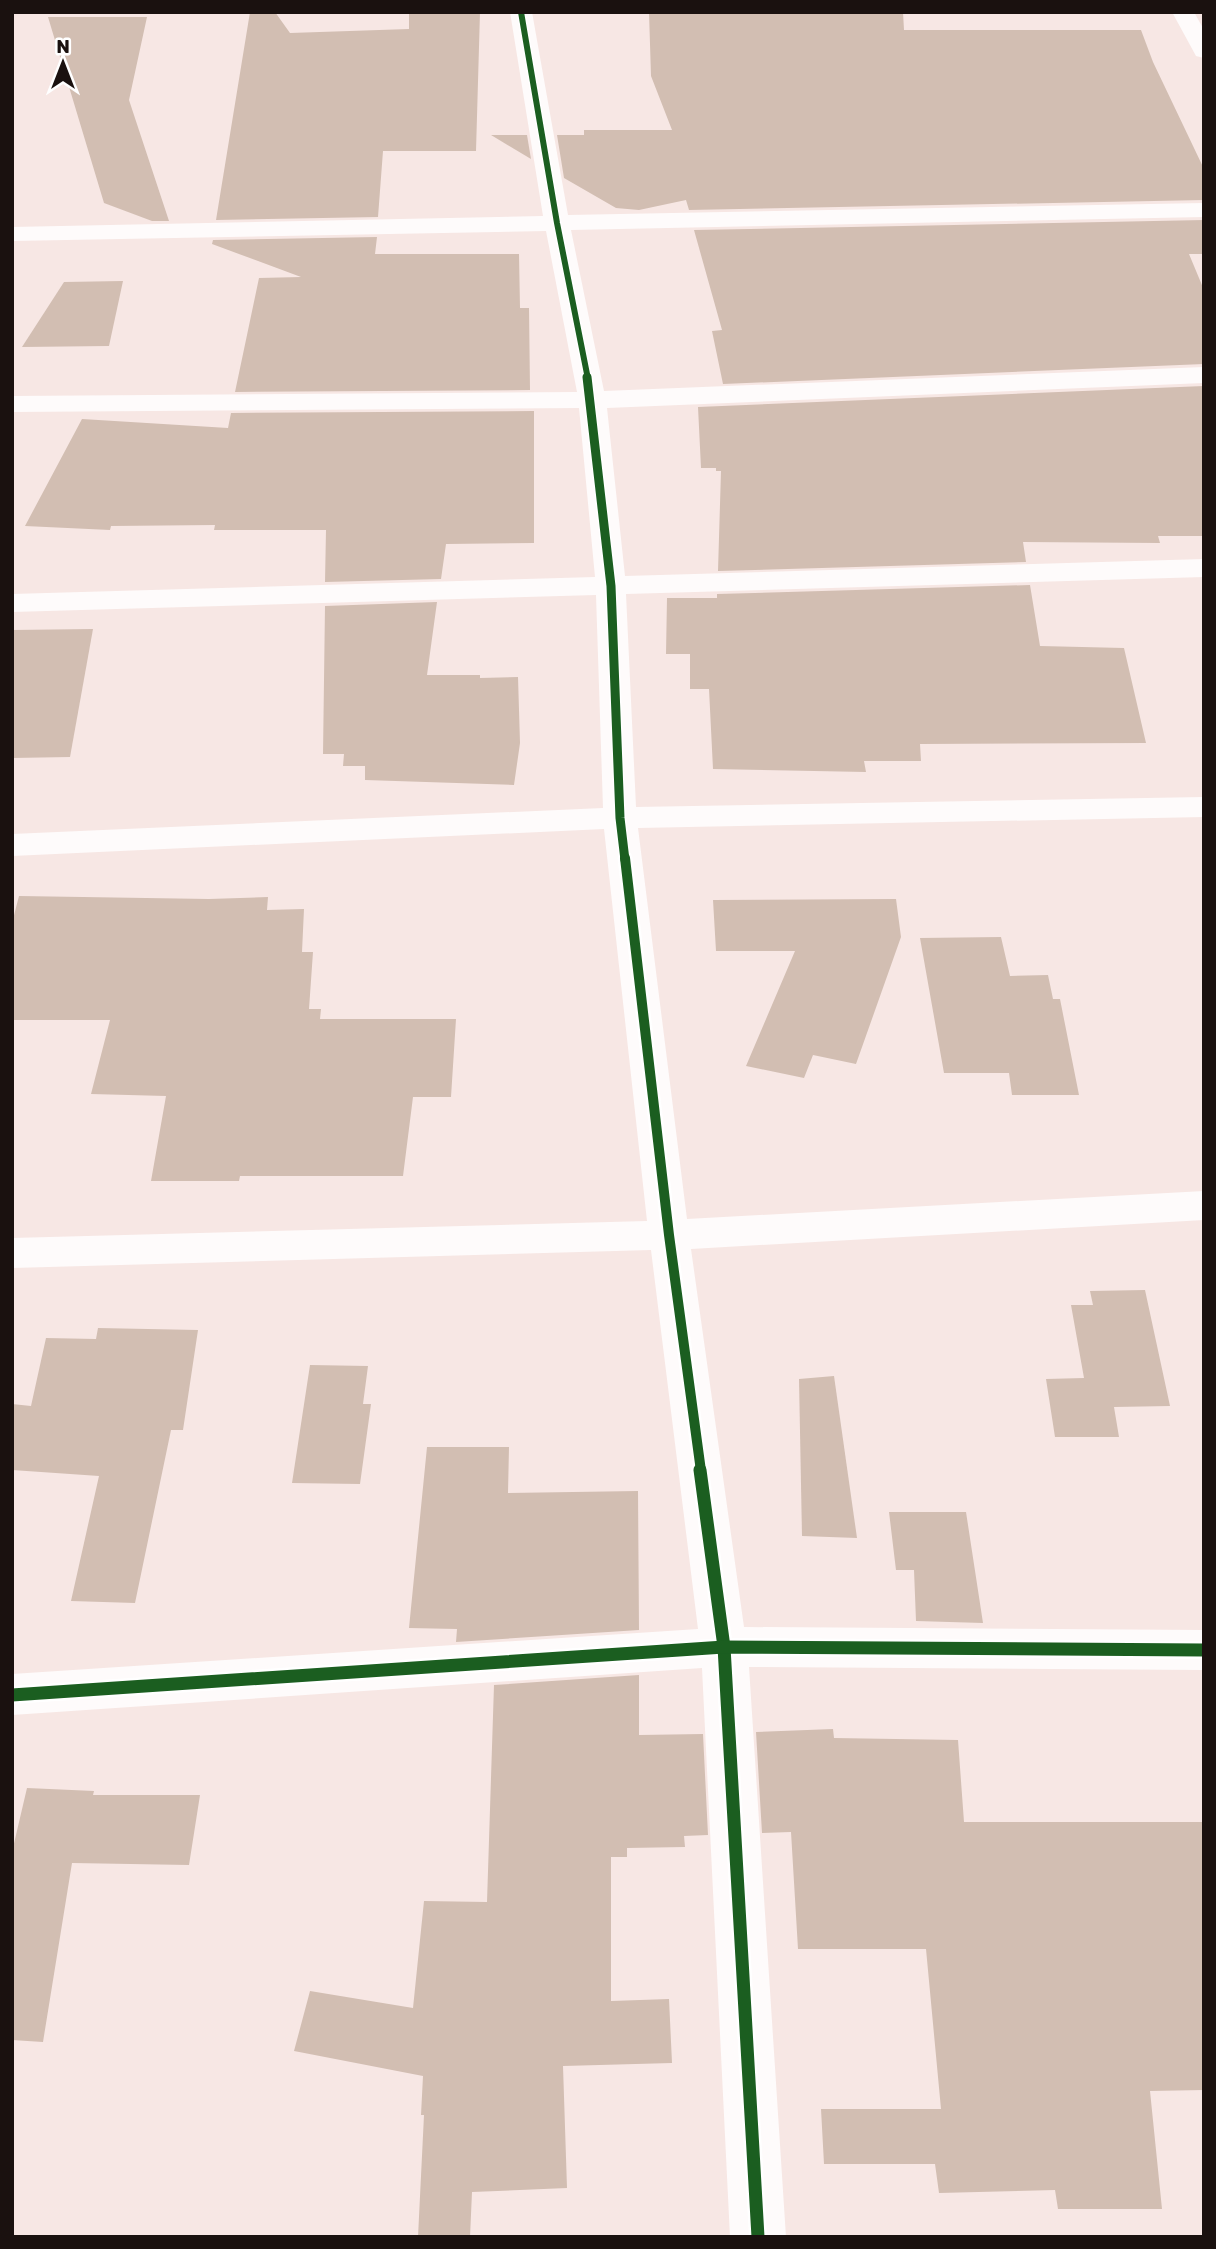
<svg xmlns="http://www.w3.org/2000/svg" width="1216" height="2249" font-family="Rubik,sans-serif">
	<style>
		.building { fill: #d2beb2 }
		.lines { fill: none; stroke-linecap: round; stroke-linejoin: round }
		.minor { fill: #fefbfb; fill-rule: evenodd }
		.cycleway-far3-casing { stroke: #fff; stroke-width: 9 }
		.cycleway-far2-casing { stroke: #fff; stroke-width: 12 }
		.cycleway-far1-casing { stroke: #fff; stroke-width: 15 }
		.cycleway-casing { stroke: #fff; stroke-width: 18 }
		.cycleway-far3 { stroke: #1b5e20; stroke-width: 6 }
		.cycleway-far2 { stroke: #1b5e20; stroke-width: 9 }
		.cycleway-far1 { stroke: #1b5e20; stroke-width: 10 }
		.cycleway { stroke: #1b5e20; stroke-width: 13 }
	</style>
	<rect width="100%" height="100%" fill="#f7e7e4"/>
	<g class="building">
		<path d="M250 12H275L290 33 409 29V12H480L476 151H383L378 217 216 220Z"/>
		<path d="M649 12H903L904 30H1141L1153 62 1204 169V200L689 210 686 200 639 210 616 208 564 178 557 135H584V130H672L651 76Z"/>
		<path d="M48 17H147L129 100 169 221H152L104 203Z"/>
		<path d="M491 135H527L531 159Z"/>
		<path d="M1204 220V254H1189L1204 290V364L723 384 712 331 722 330 694 230Z"/>
		<path d="M377 237 375 254H519L520 308H529L530 390 235 392 259 278 301 277 212 244 213 240Z"/>
		<path d="M123 281 109 346 22 347 64 282Z"/>
		<path d="M1204 386V536H1158L1160 543 1023 542 1026 562 718 571 721 471H716V468H701L698 407Z"/>
		<path d="M534 411V543L446 544 441 579 325 582 326 530H214L215 525 111 526 110 530 25 526 82 419 228 428 231 413Z"/>
		<path d="M1030 585 1040 646 1124 648 1146 743 920 744 921 761H864L866 772 713 769 709 689H690V654H666L667 598H717V594Z"/>
		<path d="M437 602 427 675H480V678L518 677 520 743 514 785 365 780V766H343L344 754H323L325 606Z"/>
		<path d="M93 629 70 757 12 758V630Z"/>
		<path d="M19 896 209 899 268 897 267 910 304 909 302 952H313L309 1009H321L320 1019H456L451 1097H413L403 1176H240L239 1181H151L166 1096 91 1094 110 1020H12V923Z"/>
		<path d="M896 899 901 937 856 1064 813 1055 804 1078 746 1066 795 951H716L713 900Z"/>
		<path d="M1001 937 1010 976 1048 975 1053 999H1060L1079 1095H1012L1009 1073H944L920 938Z"/>
		<path d="M1145 1290 1170 1406 1114 1407 1119 1437H1055L1046 1379 1084 1378 1071 1305H1093L1090 1291Z"/>
		<path d="M98 1328 198 1330 183 1430H171L135 1603 71 1601 99 1476 12 1470V1404L31 1406 46 1338 96 1339Z"/>
		<path d="M310 1365 368 1366 363 1404H371L360 1484 292 1483Z"/>
		<path d="M834 1376 857 1538 802 1536 799 1379Z"/>
		<path d="M427 1447H509L508 1493 638 1491 639 1630 456 1642 457 1629 409 1628Z"/>
		<path d="M889 1512H966L983 1623 916 1621 914 1570H896Z"/>
		<path d="M639 1675V1735L703 1734 708 1835 684 1836 685 1847 627 1848V1857H611V2001L669 1999 672 2063 563 2066 567 2188 472 2192 470 2237H418L424 2115H421L423 2076 294 2051 310 1991 413 2008 424 1901 487 1902 494 1685Z"/>
		<path d="M833 1729 834 1738 958 1740 964 1822H1204V2090L1150 2091 1162 2209H1058L1055 2190 939 2193 935 2164H824L821 2109H941L926 1949H798L791 1832 762 1833 756 1732Z"/>
		<path d="M27 1788 94 1791 93 1795H200L189 1865 72 1863 43 2042 12 2040V1852Z"/>
	</g>
	<g class="lines">
		<g class="minor">
			<path d="M510 12H532L568 215 1204 203V217L571 230 604 391 1204 367V383L607 408 625 576 1204 559V577L626 594 636 807 1204 797V817L638 828 687 1219 1204 1191V1220L691 1249 744 1627 1204 1630V1670L749 1667 786 2237H730L702 1668 12 1715V1674L698 1629 651 1250 12 1268V1238L647 1221 604 829 12 856V834L603 808 596 595 12 612V594L595 577 579 408 12 412V396L577 392 546 231 12 241V227L543 216Z"/>
			<path d="M1172 12H1194L1204 30V58L1196 56Z"/>
		</g>
		<g class="cycleway-far3-casing">
			<path id="cycleway-far3" d="M521 12 557 223 588 379"/>
		</g>
		<g class="cycleway-far2-casing">
			<path id="cycleway-far2" d="M587 377 611 586 620 818 625 860"/>
		</g>
		<g class="cycleway-far1-casing">
			<path id="cycleway-far1" d="M625 858 669 1235 701 1471"/>
		</g>
		<g class="cycleway-casing">
			<g id="cycleway">
				<path d="M700 1470 724 1647 758 2237"/>
				<path d="M12 1695 724 1647 1204 1650"/>
			</g>
		</g>
		<use href="#cycleway-far3" class="cycleway-far3"/>
		<use href="#cycleway-far2" class="cycleway-far2"/>
		<use href="#cycleway-far1" class="cycleway-far1"/>
		<use href="#cycleway" class="cycleway"/>
	</g>
	<rect width="1216" height="2249" fill="none" stroke="#1a110f" stroke-width="28"/>
	<g transform="translate(63 63)" stroke="#ffffff" stroke-width="5" paint-order="stroke">
	<path d="M0-5L12 26L0 18L-12 26Z" fill="#1a110f"/>
	<text y="-10" font-size="19" font-weight="bold" text-anchor="middle" fill="#1a110f">N</text>
	</g>
</svg>
